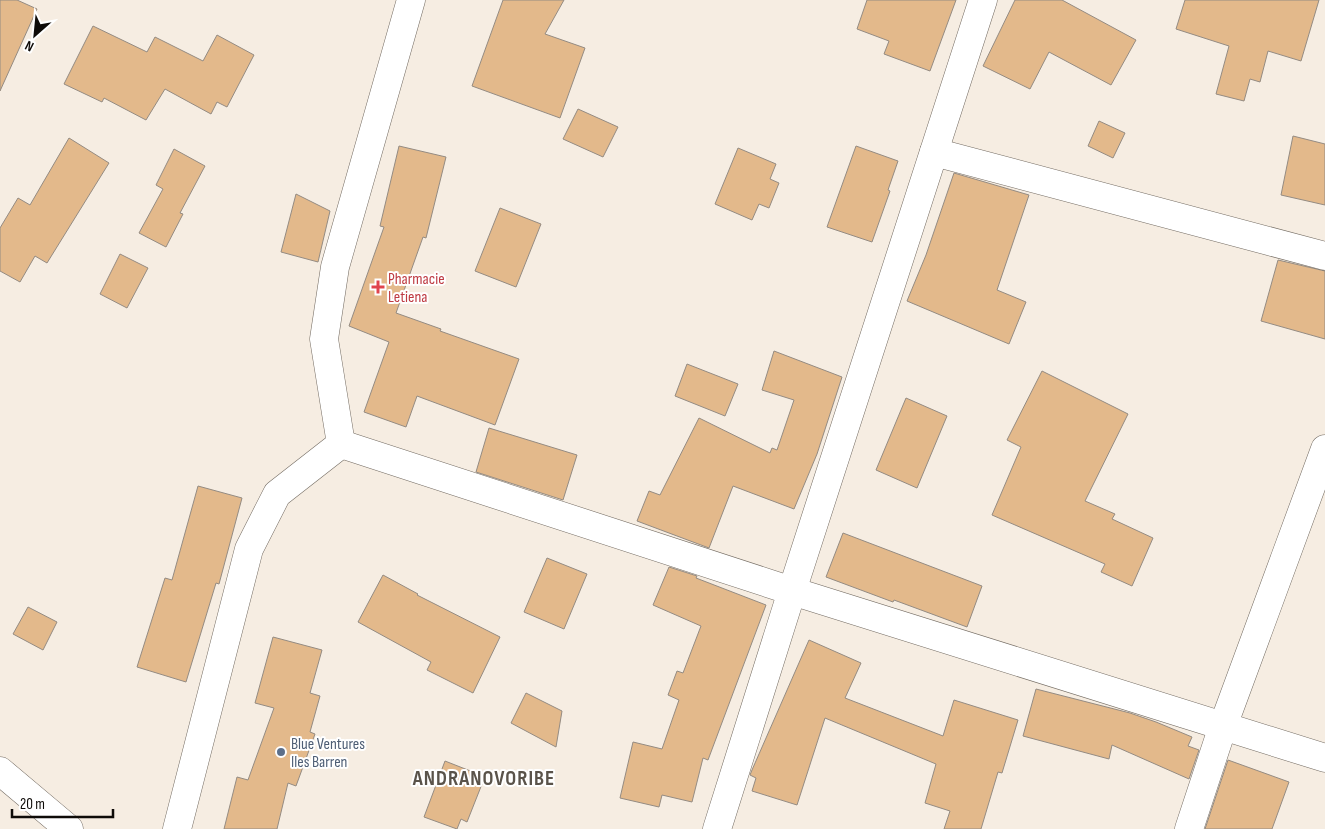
<svg xmlns="http://www.w3.org/2000/svg" width="1325" height="829" font-family="'Sofia Sans Condensed',sans-serif">
	<style>
		.building { fill: #e3b98b; stroke: #948b82 }
		.lines { fill: none; stroke-linecap: round; stroke-linejoin: round }
		.minor-casing { stroke: #736b62; stroke-width: 29 }
		.major-casing { stroke: #736b62; stroke-width: 29 }
		.minor { stroke: #fff; stroke-width: 28 }
		.major { stroke: #fff; stroke-width: 28 }
		.health-dot { fill: #e0444e; stroke: #fff; stroke-width: 2 }
		.service-dot { fill: #5c6f8a; stroke: #fff; stroke-width: 2 }
		.labels { text-anchor: middle; stroke-width: 4; stroke-linejoin: round; paint-order: stroke }
		.health-label { font-size: 16px; fill: #be3a42; stroke: #fff; text-anchor: start }
		.service-label { font-size: 16px; fill: #4e5e75; stroke: #fff; text-anchor: start }
		.district-label { font-size: 21px; font-weight: bold; letter-spacing: 1px; fill: #5a534a; stroke: #fff }
	</style>
	<rect width="100%" height="100%" fill="#f6ede2"/>
	<g class="building">
		<path d="M0 0H17L37 9 0 91Z"/>
		<path d="M503 0H564L545 34 585 48 560 118 472 86Z"/>
		<path d="M867 0H956L930 71 884 54 889 41 857 29Z"/>
		<path d="M1015 0H1062L1136 40 1111 85 1049 52 1030 89 983 66Z"/>
		<path d="M1185 0H1319L1301 61 1268 51 1260 82 1250 79 1244 101 1216 94 1229 46 1176 29Z"/>
		<path d="M93 26 147 52 155 37 203 61 217 35 254 55 227 107 217 102 211 114 165 89 146 120 104 98 102 102 64 84Z"/>
		<path d="M578 109 618 127 603 157 563 139Z"/>
		<path d="M1099 121 1125 133 1113 158 1088 146Z"/>
		<path d="M1293 136 1325 144V205L1281 195Z"/>
		<path d="M69 138 109 163 47 263 35 256 20 282 0 271V228L18 198 30 205Z"/>
		<path d="M399 146 446 157 426 238 423 237 396 313 441 329 440 331 519 359 495 425 417 396 406 427 364 412 389 342 349 326 384 227 380 226Z"/>
		<path d="M856 146 898 161 888 190 890 191 872 242 827 227Z"/>
		<path d="M738 148 776 164 770 179 779 183 769 208 759 204 752 220 715 204Z"/>
		<path d="M174 149 205 166 180 213 183 214 166 247 139 233 163 189 156 185Z"/>
		<path d="M954 173 1029 195 997 290 1026 302 1009 344 907 301 926 255Z"/>
		<path d="M296 194 330 211 318 262 281 252Z"/>
		<path d="M500 208 541 224 516 287 475 271Z"/>
		<path d="M120 254 148 268 127 308 100 294Z"/>
		<path d="M1278 260 1325 271V339L1261 321Z"/>
		<path d="M774 351 842 377 817 454 794 509 733 486 709 548 637 521 649 491 660 495 699 418 770 453 772 448 777 450 794 400 762 390Z"/>
		<path d="M687 364 738 384 725 416 675 396Z"/>
		<path d="M1042 371 1128 414 1085 501 1115 514 1112 519 1153 538 1132 586 1101 572 1105 564 992 515 1021 447 1007 440Z"/>
		<path d="M906 398 947 416 917 488 876 470Z"/>
		<path d="M489 428 577 455 563 500 476 472Z"/>
		<path d="M198 486 242 498 219 584 216 583 186 682 137 667 165 578 172 580Z"/>
		<path d="M843 533 982 586 967 627 894 600 893 602 826 577Z"/>
		<path d="M547 558 587 574 564 629 524 612Z"/>
		<path d="M669 567 697 576 696 578 766 605 708 760 703 758 692 802 662 795 659 807 620 798 633 742 662 749 679 700 668 695 677 671 683 673 701 626 653 605Z"/>
		<path d="M383 575 418 594 417 595 500 637 473 693 427 670 431 662 358 622Z"/>
		<path d="M28 607 57 622 43 650 13 634Z"/>
		<path d="M273 637 322 650 310 693 320 696 310 732 315 734 296 786 288 783 277 829H224L237 777 248 780 274 708 255 703Z"/>
		<path d="M809 640 861 663 845 698 943 736 954 700 1018 720 1002 773 998 772 981 829H944L950 811 925 803 936 764 825 718 797 805 752 791 756 778 750 775 752 770Z"/>
		<path d="M1036 689 1130 713 1156 722 1192 737 1188 746 1199 750 1189 779 1112 745 1109 759 1023 736Z"/>
		<path d="M526 693 562 711 556 747 511 723Z"/>
		<path d="M1228 760 1289 782 1272 829H1205Z"/>
		<path d="M445 761 478 774 475 781 482 784 467 822 461 819 457 829 424 817Z"/>
	</g>
	<g class="lines">
		<g class="minor-casing">
			<g id="minor">
				<path d="M934 152 1325 256"/>
				<path d="M341 444 792 591 1325 758"/>
				<path d="M177 829 249 549 277 494 341 444 324 339 335 267 411 0"/>
				<path d="M717 829 792 591 983 0"/>
				<path d="M1189 829 1223 726 1325 449"/>
			</g>
		</g>
		<g class="major-casing">
			<path id="major" d="M0 771 69 829"/>
		</g>
		<use href="#minor" class="minor"/>
		<use href="#major" class="major"/>
	</g>
	<path class="health-dot" d="M375.5 279.5h5v5h5v5h-5v5h-5v-5h-5v-5h5z"/>
	<circle class="service-dot" cx="281" cy="752" r="5"/>
	<g class="labels">
		<g class="health-label">
			<text x="388" y="284">Pharmacie<tspan x="388" dy="18">Letiena</tspan></text>
		</g>
		<g class="service-label">
			<text x="291" y="749">Blue Ventures<tspan x="291" dy="18">Iles Barren</tspan></text>
		</g>
		<g class="district-label">
			<text x="484" y="785">ANDRANOVORIBE</text>
		</g>
	</g>
	<g transform="translate(35 35) rotate(207)" stroke="#ffffff" stroke-width="4" paint-order="stroke">
	<path d="M0-4L9 19L0 12L-9 19Z" fill="#0e0b08"/>
	<text y="-8" font-size="14" font-weight="bold" text-anchor="middle" fill="#0e0b08">N</text>
	</g>
	<path d="M12 809v8h101v-8" fill="none" stroke="#0e0b08" stroke-width="2.5"/>
	<text x="20" y="809" font-size="15" fill="#0e0b08" stroke="#ffffff" stroke-width="4" paint-order="stroke">20 m</text>
</svg>
